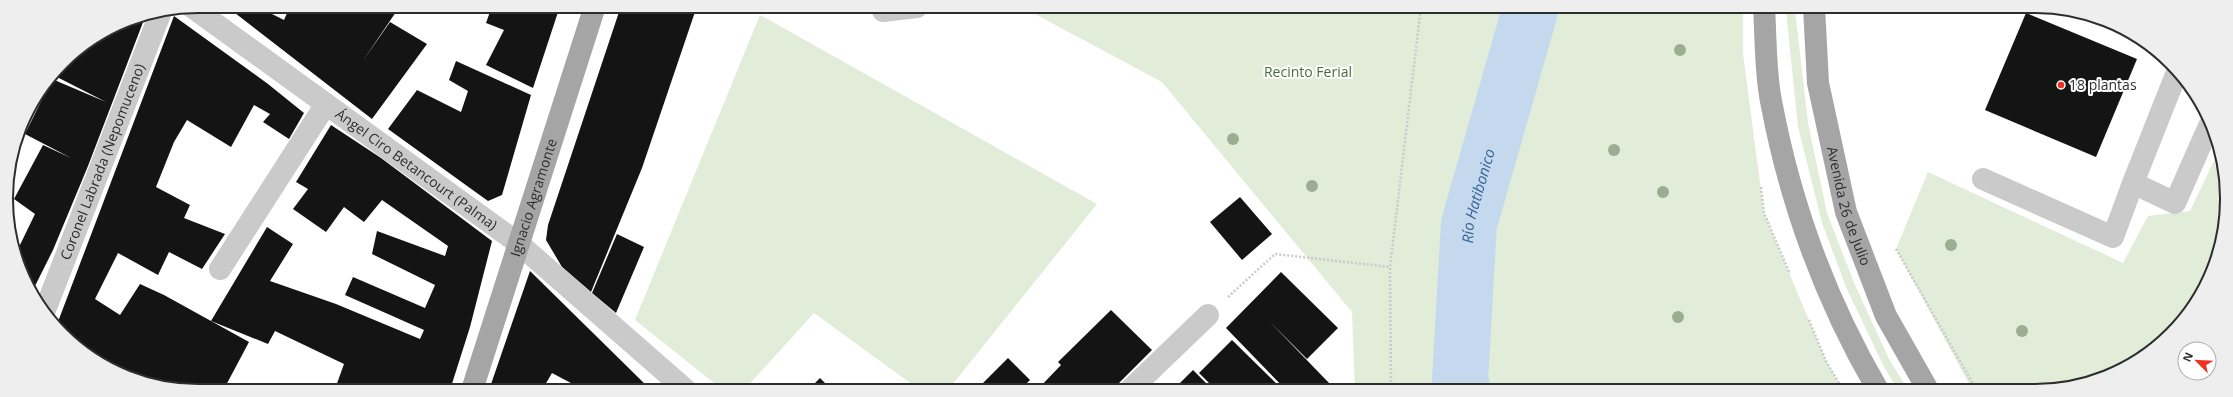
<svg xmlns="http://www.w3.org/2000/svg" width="2233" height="397" font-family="'Open Sans',sans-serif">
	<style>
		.green { fill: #e1ecd9 }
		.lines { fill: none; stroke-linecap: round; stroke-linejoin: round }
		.river { stroke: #c4d8ee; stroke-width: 56 }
		.building { fill: #141414 }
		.path { stroke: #cacaca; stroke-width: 2.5; stroke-dasharray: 2 2; stroke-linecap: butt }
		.minor { stroke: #cacaca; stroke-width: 22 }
		.major { stroke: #a5a5a5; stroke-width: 22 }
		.tree { fill: #9bae91 }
		.poi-dot { fill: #f42e20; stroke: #fff; stroke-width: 1.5 }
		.labels { text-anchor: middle; stroke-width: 4; stroke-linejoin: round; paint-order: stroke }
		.park-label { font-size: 14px; fill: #496c37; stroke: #fff }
		.poi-label { font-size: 14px; fill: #2d2d2d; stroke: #fff; text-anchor: start }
		.street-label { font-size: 14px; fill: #2d2d2d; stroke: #fff }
		.water-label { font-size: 15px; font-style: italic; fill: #356396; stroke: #fff }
		.rim { fill: none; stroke: #2d2d2d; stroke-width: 2 }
	</style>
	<rect width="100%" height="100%" fill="#fff"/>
	<g class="green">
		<path d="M1022 7H1743V54L1764 213 1826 361 1843 390H1355L1352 312 1162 82Z"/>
		<path d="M1795 10 1808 123 1827 213 1855 285 1889 359 1908 390H1898L1883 365 1846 287 1822 223 1798 127 1786 11Z"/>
		<path d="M760 15 1097 204 948 390H920L814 313 744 390H723L635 320Z"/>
		<path d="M2220 148 2225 223 2207 284 2170 335 2119 371 2047 391H1973L1896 249 1928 172 2123 263 2148 216 2190 211Z"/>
	</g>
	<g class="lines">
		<path class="river" id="s1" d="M1463 390 1460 380 1469 224 1531 7"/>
	</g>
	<g class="building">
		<path d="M226 6H270L268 12 284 20 290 6H393L398 9 362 62 390 22 427 44 372 119Z"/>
		<path d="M492 6H560L533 88 486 65 504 30 486 23Z"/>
		<path d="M621 6H697L642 168 591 292 562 267 546 240 548 225Z"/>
		<path d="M2026 13 2137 59 2096 157 1985 110Z"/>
		<path d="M174 16 268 84 304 113 289 139 263 122 270 114 254 105 231 147 187 120 174 142 156 187 190 205 184 218 225 234 202 269 169 252 158 275 118 253 95 299 120 315 140 284 164 295 249 342 224 389H174L113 371 56 327Z"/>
		<path d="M145 17 88 166 53 250 33 290 16 261 14 244 19 247 35 214 14 199 43 145 71 158 25 134 52 79 106 102 53 75 63 62 125 21Z"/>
		<path d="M456 61 531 95 502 195 488 201 388 129 417 90 461 112 468 91 449 80Z"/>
		<path d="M331 125 381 158 492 241 470 327 450 390 335 389 344 364 275 331 268 344 211 321 267 227 293 244 270 281 336 304 420 339 424 330 345 295 353 277 425 308 435 285 372 254 377 231 445 256 448 246 382 200 364 222 344 207 326 232 293 209 308 189 296 182Z"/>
		<path d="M1240 197 1272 234 1242 260 1210 222Z"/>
		<path d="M617 234 644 247 616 313 592 293Z"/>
		<path d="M530 271 651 390H584L552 373 545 385 554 390H489Z"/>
		<path d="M1281 272 1338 328 1307 359 1270 322 1329 383 1321 390H1286L1226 328Z"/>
		<path d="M1111 310 1152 350 1112 390H1037L1061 365 1058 362Z"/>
		<path d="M1232 340 1282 389 1281 390H1216L1199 373Z"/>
		<path d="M1008 358 1030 380 1020 390H976Z"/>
		<path d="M1193 370 1213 390H1173Z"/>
		<path d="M820 378 832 390H808Z"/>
	</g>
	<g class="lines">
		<g class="path">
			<path d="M1761 187 1764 213 1790 274"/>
			<path d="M1896 249 1977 391"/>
			<path d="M1228 297 1275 254 1390 267"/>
			<path d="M1809 320 1826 361 1843 390"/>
			<path d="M1391 390 1390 267 1421 7"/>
		</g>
		<g class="minor">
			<path id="s2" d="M192 7 518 243 686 390"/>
			<path d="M883 11 917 7"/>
			<path d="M1983 179 2113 237 2133 183 2175 203 2209 126"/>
			<path d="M2133 183 2177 72"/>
			<path d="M220 269 326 104"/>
			<path id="s3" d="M45 310 160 14"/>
			<path d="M1130 390 1208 315"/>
		</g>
		<g class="major">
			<path d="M1764 7C1766 38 1765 71 1771 101 1790 203 1826 301 1878 390"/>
			<path id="s4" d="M1814 7 1818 83 1846 212 1886 316 1928 390"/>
			<path id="s5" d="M472 390 595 6"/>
		</g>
	</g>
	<g class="tree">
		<circle cx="1680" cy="50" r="6"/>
		<circle cx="1233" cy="139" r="6"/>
		<circle cx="1614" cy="150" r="6"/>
		<circle cx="1312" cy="186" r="6"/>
		<circle cx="1663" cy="192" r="6"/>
		<circle cx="1951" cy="245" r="6"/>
		<circle cx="1678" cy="317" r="6"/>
		<circle cx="2022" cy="331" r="6"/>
	</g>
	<circle class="poi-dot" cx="2061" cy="85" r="4"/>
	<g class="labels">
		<g class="park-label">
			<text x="1308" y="77">Recinto Ferial</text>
		</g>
		<g class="poi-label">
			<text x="2069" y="90">18 plantas</text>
		</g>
		<g class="street-label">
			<text dy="5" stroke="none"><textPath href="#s3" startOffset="159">Coronel Labrada (Nepomuceno)</textPath></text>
			<text dy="5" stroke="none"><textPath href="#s2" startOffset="277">Ángel Ciro Betancourt (Palma)</textPath></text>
			<text dy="5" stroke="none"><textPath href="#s5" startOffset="202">Ignacio Agramonte</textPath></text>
			<text dy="5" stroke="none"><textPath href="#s4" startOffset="203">Avenida 26 de Julio</textPath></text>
		</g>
		<g class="water-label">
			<text dy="5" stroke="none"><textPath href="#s1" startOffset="196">Río Hatibonico</textPath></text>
		</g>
	</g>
	<path d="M0 0H2233V397H0ZM198 13H2035A185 185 0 0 1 2220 198V199A185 185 0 0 1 2035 384H198A185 185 0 0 1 13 199V198A185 185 0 0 1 198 13Z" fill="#eee" fill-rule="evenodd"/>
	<path class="rim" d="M198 13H2035A185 185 0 0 1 2220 198V199A185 185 0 0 1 2035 384H198A185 185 0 0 1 13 199V198A185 185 0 0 1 198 13Z"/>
	<g transform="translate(2197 361) rotate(294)"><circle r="19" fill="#ffffff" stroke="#ababab"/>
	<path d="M0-3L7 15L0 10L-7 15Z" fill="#f42e20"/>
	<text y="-6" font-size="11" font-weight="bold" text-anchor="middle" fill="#2d2d2d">N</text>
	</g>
</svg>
